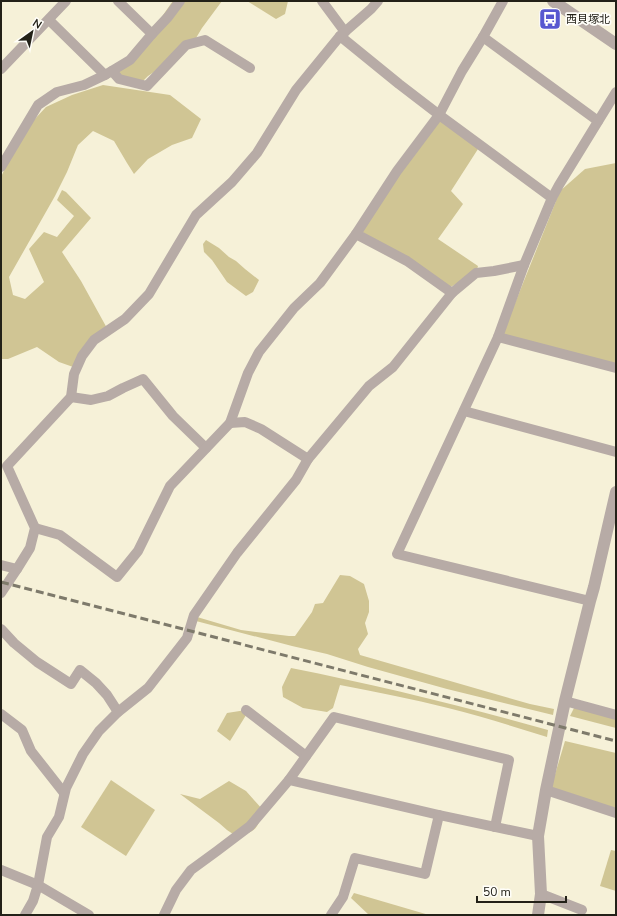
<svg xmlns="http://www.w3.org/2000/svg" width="617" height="916" font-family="'Nunito Sans','Noto Sans JP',sans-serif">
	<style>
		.green { fill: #d0c594 }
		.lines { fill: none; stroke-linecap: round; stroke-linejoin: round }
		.minor { stroke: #b7aba6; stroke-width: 10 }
		.tertiary { stroke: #b7aba6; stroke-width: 12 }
		.rail { stroke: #7e7a6b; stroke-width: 3; stroke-dasharray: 8 4; stroke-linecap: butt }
		.labels { text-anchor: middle; stroke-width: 3.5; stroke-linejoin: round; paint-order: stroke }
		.poi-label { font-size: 11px; fill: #232118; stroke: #fffef9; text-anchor: start }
	</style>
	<rect width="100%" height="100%" fill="#f6f1d8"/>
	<g class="green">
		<path d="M173 1H222L202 28 193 43 173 59 148 76 140 84 112 71 143 44 170 5Z"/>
		<path d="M247 1H288L285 14 276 19Z"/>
		<path d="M103 85 170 95 201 119 192 138 172 145 148 159 134 174 127 163 114 141 93 131 78 145 67 172 55 196 9 277 13 295 25 299 44 282 29 249 44 232 57 237 74 216 57 200 62 190 66 192 91 218 62 252 81 281 108 330 76 368 59 362 37 347 8 359H1V177L21 134 46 107 72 95Z"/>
		<path d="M442 117 478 149 451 191 463 204 438 239 478 266 476 273 447 289 358 229Z"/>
		<path d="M616 163V368L501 338 560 191 585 169Z"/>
		<path d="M206 240 219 248 229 257 236 261 245 269 259 280 253 292 246 296 227 282 212 260 204 252 203 244Z"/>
		<path d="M340 575 350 576 364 584 369 601V612L365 623 368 634 358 649 360 655 530 704 554 709 553 715 447 689 368 667 327 654 292 646 196 621 197 617 241 630 289 636H295L312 612 315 604 323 603Z"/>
		<path d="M291 668C377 685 463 706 548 730L547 737C514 727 481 716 448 708 412 699 376 692 340 685L333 708 327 712 303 708 283 697 282 687Z"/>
		<path d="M576 704 616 715V728L570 716Z"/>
		<path d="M246 710 248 712 230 741 217 731 227 713Z"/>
		<path d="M565 741 616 753V813L550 791Z"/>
		<path d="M111 780 155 810 126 856 81 827Z"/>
		<path d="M229 781 246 791 263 810C257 829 257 832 236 836L227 830 219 823 180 794 200 799Z"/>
		<path d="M611 850 616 851V891L600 886Z"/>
		<path d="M354 893 429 915H369L351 898Z"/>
	</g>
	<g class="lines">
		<g class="minor">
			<path d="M322 1 345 32"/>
			<path d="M49 20 105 75"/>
			<path d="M152 34 168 17 180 1"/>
			<path d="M340 36 399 84 442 117 552 198"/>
			<path d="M483 37 598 121"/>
			<path d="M1 69 66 1"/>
			<path d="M112 71 119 79 147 86 186 45 205 40 250 68"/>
			<path d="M1 167 38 105 57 92 84 85 105 75 130 60 152 34 118 1"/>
			<path d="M356 234 407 261 452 293"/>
			<path d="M498 337 616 368"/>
			<path d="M71 397 91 400 108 396 123 388 143 379 173 416 206 448"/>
			<path d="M464 411 616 452"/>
			<path d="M230 423 245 422 261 429 308 459"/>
			<path d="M35 528 60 535 117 577 138 551 170 486 230 423 248 373 259 352 294 308 320 283 356 234 397 171 439 115 462 71 483 37 503 1"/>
			<path d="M1 565 17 569"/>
			<path d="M1 593 17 569 30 548 35 528 7 466 71 397 74 374 82 356 94 340 125 319 149 294 196 215 232 182 257 153 296 90 340 36 371 9 378 1"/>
			<path d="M590 601 397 554 498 337 524 265 552 198 559 185 616 92"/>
			<path d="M1 629 14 643 37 662 71 684 80 670 96 683 107 695 118 712"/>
			<path d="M565 701 616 715"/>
			<path d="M246 710 306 756"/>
			<path d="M1 714 22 730 31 751 64 793"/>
			<path d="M289 780 334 717 509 760 495 827"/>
			<path d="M546 790 616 813"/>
			<path d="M1 870 38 885 89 915"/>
			<path d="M541 894 582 910"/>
			<path d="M25 915 33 901 38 885 47 837 59 817 66 788 83 754 99 731 118 712 148 688 187 638 194 615 237 553 296 480 308 459 369 386 393 367 452 293 476 273 494 271 524 265"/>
			<path d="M164 915 176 890 191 870 217 851 250 826 289 780 439 815 538 836"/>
			<path d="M331 915 343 897 355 858 425 874 439 815"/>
		</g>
		<g class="tertiary">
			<path d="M553 1 616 44"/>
			<path d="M538 915 541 894 538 836 546 790 565 701 590 601 594 587 616 492"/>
		</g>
		<path class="rail" d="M1 582 616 741"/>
	</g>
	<defs>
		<g id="bus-square" transform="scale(1.15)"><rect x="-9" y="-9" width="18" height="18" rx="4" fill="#5758d0" stroke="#fffef9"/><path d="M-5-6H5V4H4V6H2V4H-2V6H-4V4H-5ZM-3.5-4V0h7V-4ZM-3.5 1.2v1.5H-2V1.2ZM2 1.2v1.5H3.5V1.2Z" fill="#fff"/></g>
	</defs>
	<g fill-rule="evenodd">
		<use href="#bus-square" x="550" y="19"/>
	</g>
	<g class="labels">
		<g class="poi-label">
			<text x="566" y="23">西貝塚北</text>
		</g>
	</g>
	<rect width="617" height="916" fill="none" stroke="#232118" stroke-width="4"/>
	<g transform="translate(32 32) rotate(33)" stroke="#fffef9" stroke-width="3" paint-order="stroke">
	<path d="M0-3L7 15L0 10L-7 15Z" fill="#232118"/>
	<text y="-6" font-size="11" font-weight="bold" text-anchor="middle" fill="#232118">N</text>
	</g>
	<path d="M477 896v6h89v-6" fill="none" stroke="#232118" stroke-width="2"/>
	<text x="483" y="896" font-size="12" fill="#232118" stroke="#fffef9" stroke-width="3" paint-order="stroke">50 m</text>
</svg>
